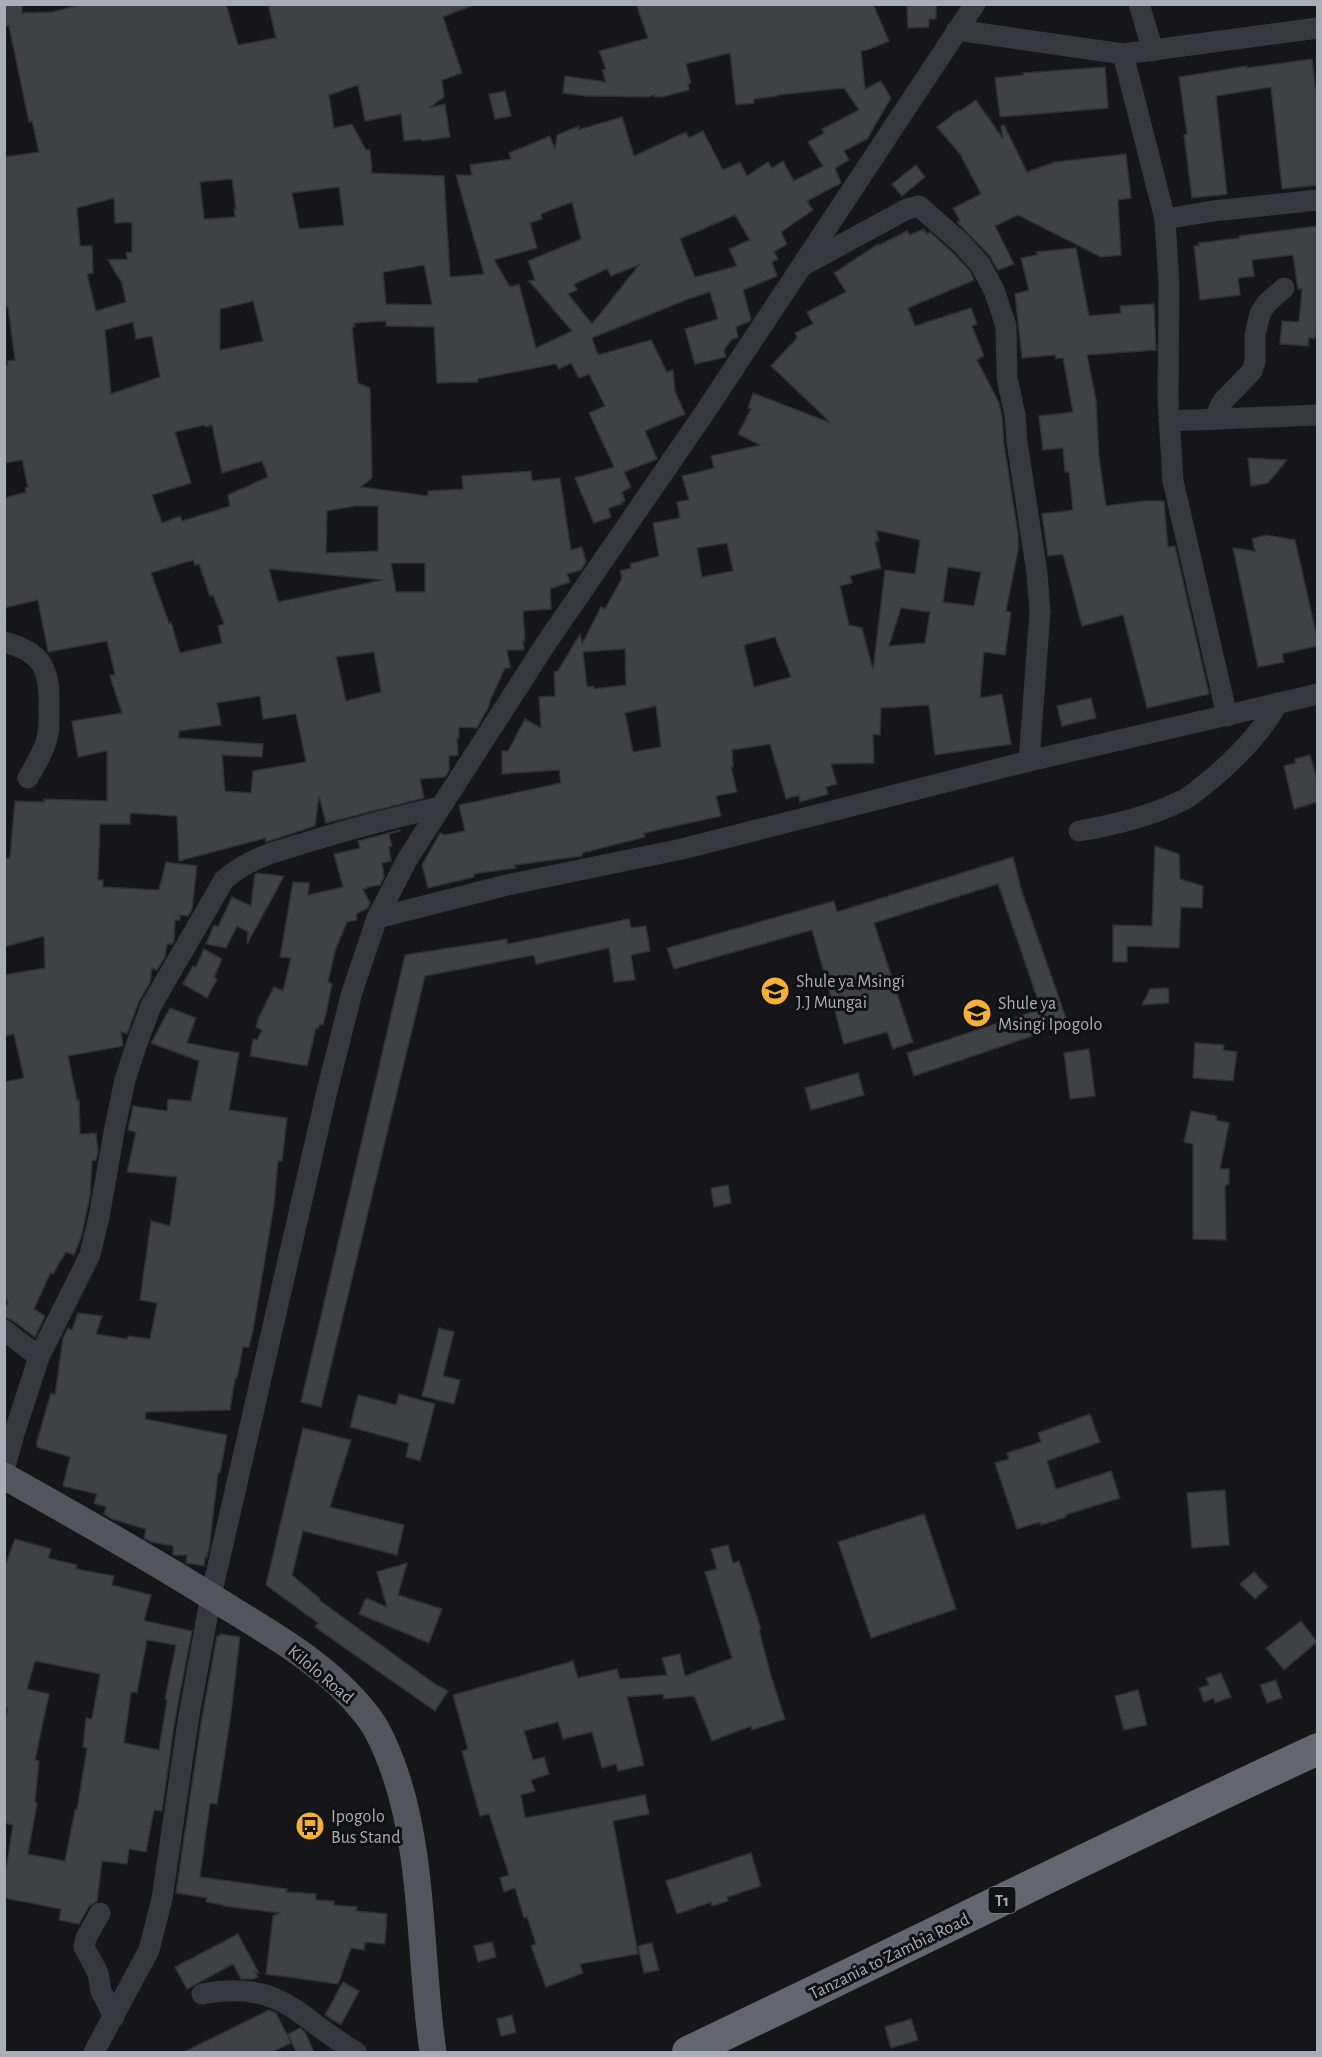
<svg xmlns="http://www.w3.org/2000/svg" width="1322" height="2057" font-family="'Alegreya Sans',sans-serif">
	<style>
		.building { fill: #404145; stroke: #303034; stroke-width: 1.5; fill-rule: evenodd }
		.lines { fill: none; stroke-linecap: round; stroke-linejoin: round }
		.minor { stroke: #37383d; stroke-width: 21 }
		.major { stroke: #53555c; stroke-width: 27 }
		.highway { stroke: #63666e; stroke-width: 32 }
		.labels { text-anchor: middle; stroke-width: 6; stroke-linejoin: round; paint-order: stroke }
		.shield { fill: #111113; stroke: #7b7e86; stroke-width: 1.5 }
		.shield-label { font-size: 16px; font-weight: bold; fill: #a8adb8 }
		.poi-label { font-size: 18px; fill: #a8adb8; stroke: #111113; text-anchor: start }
		.street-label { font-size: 18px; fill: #a8adb8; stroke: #111113 }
	</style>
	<rect width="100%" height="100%" fill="#161618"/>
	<g class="building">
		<path d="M4 4H22V13L52 12 84 4H226L238 45 276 38 268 4H470L471 6 443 17 462 73 442 80 444 97 429 108 445 104 450 137 422 141 421 139 404 141 401 114 365 121 358 85 329 95 334 128 352 124 366 150H370L372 173 444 176 450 277 484 274 456 175H472L470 165 511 159 509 153 550 136 555 150 557 135 579 126 578 130 622 117 634 156 686 132 689 138 703 131 723 170 740 162 747 176 768 162 772 168 783 161 794 181 823 166 808 142 824 133 822 129 859 110 844 88 777 95V96L754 99V103L736 105 730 53 686 64 691 83 688 84 689 90 662 97H655V95L648 97 586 96 563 93 565 76 606 82 602 70 606 69 599 51 648 38 636 4H873L889 41 867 50 861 51 865 89 881 81 891 98 867 139 844 151 849 160 835 168 841 183 807 201 813 210 781 232 787 244 774 252 778 259 772 262 777 276 743 290 751 319 750 321 736 327 738 338 732 339 724 350 726 357 695 364 685 329 718 319 710 292 688 299 592 338 598 355 651 340 667 372 673 370 675 391 685 414 645 431 657 459 624 472 631 487 622 492 625 501 621 502 622 504 608 508 611 517 594 523 575 478 614 467 589 413 605 406 589 374 579 378 571 363 559 369 556 364 478 379V382L437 383 434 327 386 326V321L354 323 355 327H352L358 383 370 388 372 478 361 487 428 496V491L463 489 462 476 531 471 532 481 560 478 571 550 582 547 586 562 581 570 567 574 570 582 550 589 551 609 523 611 525 641H523L524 650H507L510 668H505L489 703 490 704 477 728 459 727V738H457L458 755 449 756V770L445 777 420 779 424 798 326 823 319 796 315 826 266 842 265 838 179 861 177 816 130 813V824H100L98 880H103V887L159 890 166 862 197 866 192 909 188 916 180 915V920H175L174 941 172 944H167L165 957 157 970 152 968 150 983 139 1001 127 1034 121 1032 123 1046 68 1056 77 1100H79L80 1134 96 1133 98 1152 96 1160 92 1161 90 1196 82 1234 74 1255 66 1252 53 1274 51 1272 34 1309 45 1316 35 1337 12 1320 4 1317V1305H8L4 1287V1082L24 1078 14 1034 4 1036V975L45 968 44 936 4 947V859L10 858 15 801 44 802V799L107 801V751L78 757 72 721 122 713 110 676 115 674 107 641 48 652 38 600 4 608V498L26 492 25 488 28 487 22 460 4 463V365H8L7 361 15 360 8 307 4 308V157L39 152 32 121 29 122 9 26 4 27ZM232 179 236 209H234L235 217 204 219 200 182ZM339 187 344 225 299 229 292 193ZM114 198 115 223 132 222V252L126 253 127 259 108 260 122 283 126 302 96 311 87 274 93 273 92 246H80L77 208ZM572 202 581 239 528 261 535 280 529 281 572 331 536 348 519 284 510 287 494 260 537 248 530 223 542 219 541 214ZM735 215 750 240 729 249 737 266 695 277 680 239ZM424 265 432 305 386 304 383 272ZM639 265 592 324 568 294 577 290 574 284 607 269 611 276ZM253 301 263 341 220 350V309ZM133 322 136 339 152 336 160 377 111 394 105 330ZM204 425 205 427 212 425 222 473 262 461 268 477 228 495 230 506 182 521 180 516 162 523 152 495 191 483 175 432ZM354 506H378V551L326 553 327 511ZM193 560 195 565 199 564 210 596 213 595 224 624 218 626 222 643 180 653 171 622 169 623 151 573ZM391 563H425V592H396ZM269 569 383 580 278 602ZM374 652 381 692 346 701 336 657ZM260 696 263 719 296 714 306 762 253 771 251 793 225 791 222 755 262 757 263 744 179 738V731L221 725 217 703Z"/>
		<path d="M907 4H936V19H929V27L908 28Z"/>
		<path d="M1312 59 1317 102V185L1282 189 1271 87 1216 96 1227 194 1192 198 1184 135 1187 134 1179 77 1247 66V68Z"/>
		<path d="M1105 67 1108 108 1000 117 995 78 1023 75V73Z"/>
		<path d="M505 91 511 116 495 119 489 94Z"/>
		<path d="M976 100 1003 139 1001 126 1004 125 1027 172 1055 162 1126 154 1131 198 1118 200 1121 255 1101 257 1018 215 995 226 1014 264 998 270 989 255 957 222 960 221 953 208 981 194 960 154 937 127 959 110 960 111Z"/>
		<path d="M916 165 925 177 902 196 892 184Z"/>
		<path d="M1317 226V317L1315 338H1309L1308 346 1280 344 1282 321 1299 322 1302 289H1298L1293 255 1252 260 1254 276 1238 278 1240 295 1200 300 1194 246 1199 245 1198 243 1239 238V236Z"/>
		<path d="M924 229 926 234 930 232 952 252 970 271 974 280 908 308 915 326 971 308 977 324 972 326 984 356 977 360 999 403 1002 417 1004 444 1018 534V550L1006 611 1011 612 1005 655 984 652 980 698 1002 694 1011 744 935 755 929 705 881 708 880 735 873 734 874 763 831 764 837 784 826 787 828 794 800 802 799 795 786 799 770 744 732 750 733 767H731L737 792 716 796 721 816 644 833 645 837 582 853V856L515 865 516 868 474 874V877L428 888 422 865 440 833 445 835 465 831 459 805 561 783 559 770 502 774V751H508L525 719 541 728 539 697 555 696 554 672 558 671 580 634 582 644 601 607 605 609 622 578 620 571 631 568 630 564 659 556 653 523 680 518 677 502 689 500 682 476 714 468 711 456 760 445 738 434 751 409 748 408 753 393 831 423 771 366 797 338 795 333 813 324 807 312 846 292 834 273 878 244 879 245 907 231 910 235ZM876 530 920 540 915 574 885 570 873 670 862 628 849 625 840 586 852 583 850 576 881 568 875 542 879 541ZM727 543 733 571 702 577 697 548ZM948 567 981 572 974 606 943 602ZM901 608 930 612 925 643 889 646ZM775 637 791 677 754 687 744 645ZM625 649 626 685 594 689V686L587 687 583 652ZM656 706 661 747 633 752 625 713Z"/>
		<path d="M1076 248 1089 316 1121 313 1120 306 1154 304 1156 350 1087 355 1096 400 1099 458 1106 506 1142 501H1164L1168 547 1175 546 1209 694 1147 708 1123 615 1082 626 1063 554 1048 556 1042 514 1073 510 1069 472H1065L1063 448 1043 450 1039 416 1073 412 1063 358 1056 359 1055 355 1022 358 1015 294 1029 290 1021 258 1037 255 1036 252Z"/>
		<path d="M1248 458 1287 460 1268 483 1251 486Z"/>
		<path d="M1266 535 1295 540 1317 637V646L1282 654 1284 662 1258 667 1233 548 1255 551 1252 539Z"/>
		<path d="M1091 698 1096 718 1062 726 1057 706Z"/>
		<path d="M1310 755 1317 780V802L1294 809 1284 766 1296 763 1295 759Z"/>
		<path d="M400 830V831L389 834 392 846 389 847 391 861 382 863 384 877 380 885 367 887 368 888 363 889 370 903 368 908 356 914 357 920 347 922 335 951 328 982 332 984 327 1009 323 1025 320 1024 318 1029 316 1028 307 1066 250 1056 253 1039 257 1040 262 1030 256 1027 258 1019 274 987 283 991 291 958 280 957 293 882 309 883 308 895 343 887 334 854 360 848 358 841Z"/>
		<path d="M1155 846 1179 854 1180 879 1203 886 1202 908 1181 907 1179 948 1127 946V962H1113V925L1152 926Z"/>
		<path d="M1013 857 1021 889 1068 1024 914 1076 907 1053 1041 1009 998 884 874 923 913 1042 893 1049 887 1032 844 1044 812 930 674 969 667 948 834 901 837 912Z"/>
		<path d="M257 873 284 876 247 944 248 932 237 926 226 948 206 944 214 925 218 927 232 897 251 906 255 874Z"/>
		<path d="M629 919 631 928 646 926 650 951 631 955 635 980 614 982 609 948 536 964 534 955 425 976 321 1407 301 1402 405 955 507 939 508 944Z"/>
		<path d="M204 949 222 959 214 977 217 979 207 998 183 984 193 966 196 967Z"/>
		<path d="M1168 988 1169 1003 1142 1005 1150 989Z"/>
		<path d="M170 1008 196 1018 187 1043 239 1053 229 1110 287 1118 282 1161H278L274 1205 253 1330 249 1347H243L237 1378H235L230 1410 146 1412 145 1419 227 1435 220 1473H218L209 1549 207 1557 205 1556 204 1566 186 1563 187 1555H173V1546L151 1542 144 1538 146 1529 112 1519 104 1514 106 1507 94 1503 97 1494 63 1486 70 1457 37 1447V1441L51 1393 55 1395 63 1338 68 1328 72 1330 78 1313 102 1316 96 1334 127 1339 128 1336 150 1339 157 1303 140 1300 151 1221 170 1226 177 1177 127 1172 136 1132 128 1130 133 1106 167 1111 168 1099 191 1101 199 1061 151 1043Z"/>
		<path d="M1195 1043 1224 1045 1223 1050 1237 1052 1233 1081 1193 1078Z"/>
		<path d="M1089 1049 1095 1096 1070 1099 1064 1053Z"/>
		<path d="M858 1073 864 1095 811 1110 805 1088Z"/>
		<path d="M1191 1111 1217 1116 1216 1120 1229 1123 1220 1169H1229V1184L1225 1186 1226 1240 1193 1239V1144L1184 1142Z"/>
		<path d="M728 1185 731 1203 714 1207 711 1188Z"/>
		<path d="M439 1328 454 1332 443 1376 460 1380 454 1404 422 1396Z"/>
		<path d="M399 1394 435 1404 420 1461 406 1457 409 1443 350 1427 358 1395 396 1405Z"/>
		<path d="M1090 1414 1100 1442 1047 1461 1056 1489 1111 1471 1120 1498 1065 1515 1066 1517 1041 1525 1040 1522 1017 1529 995 1463 1009 1459 1007 1453 1041 1442 1038 1433Z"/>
		<path d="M303 1428 351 1440 330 1507 404 1525 397 1555 303 1531 292 1575 320 1599 319 1600 435 1684 448 1691 435 1711 315 1627 318 1623 266 1585Z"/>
		<path d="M1225 1490 1229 1545 1192 1548 1187 1493Z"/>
		<path d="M924 1514 956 1609 871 1638 838 1542Z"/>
		<path d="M15 1539 51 1549 48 1558 77 1565 76 1569 114 1576 112 1585 151 1595 144 1620 146 1621 192 1631 175 1719 162 1811 154 1810 146 1852 129 1849 127 1864 102 1861 97 1901 89 1906 79 1924 59 1920 61 1909 4 1898V1883L13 1825 4 1823V1724L8 1708 4 1707V1569ZM147 1640 176 1645 165 1699 167 1700 159 1750 124 1743 131 1692 137 1693ZM35 1661 100 1674 92 1719 86 1718 83 1747 87 1748 77 1810H75L65 1861 28 1854 37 1803 35 1802 39 1761 35 1760 49 1694 27 1689Z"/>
		<path d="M728 1545 733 1563 739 1561 761 1629 759 1630 771 1676 785 1719 752 1730 751 1726 712 1741 694 1696 664 1699 663 1694 627 1697 644 1765 618 1771 616 1764 602 1768 592 1732 563 1739 558 1722 524 1731 533 1760 544 1757 549 1774 531 1780 535 1791 521 1795 525 1818 645 1795 649 1814 613 1821 638 1954 580 1964 583 1973 546 1987 531 1946 536 1944 527 1917 524 1918 515 1888 504 1892 500 1878 509 1875 489 1814 480 1816 462 1751 468 1749 453 1695 573 1661 578 1678 617 1669 620 1679 667 1675 662 1658 680 1654 685 1676 732 1658 705 1572 717 1569 711 1549Z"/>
		<path d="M407 1563 398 1595 442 1609 429 1643 359 1614 366 1598 387 1607 377 1572Z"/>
		<path d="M1254 1572 1268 1587 1255 1599 1240 1584Z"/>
		<path d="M1301 1621 1317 1642 1284 1670 1266 1648Z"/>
		<path d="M220 1634 240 1637 230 1721 217 1804 210 1803 200 1877 287 1889 286 1892 316 1894V1900L334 1901V1905L357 1907 356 1911 387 1914 385 1944 365 1942 364 1950 351 1948 338 1984 266 1974 273 1916 279 1913 223 1906V1905L206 1902 207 1898 176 1893 201 1723 217 1636H219Z"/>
		<path d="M1221 1673 1231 1697 1215 1703 1214 1698 1204 1702 1199 1688 1209 1685 1206 1678Z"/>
		<path d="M1276 1680 1282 1698 1267 1703 1260 1685Z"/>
		<path d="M1138 1690 1147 1725 1124 1730 1115 1696Z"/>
		<path d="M751 1853 761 1886 727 1897 728 1901 712 1906 711 1902 677 1914 666 1881Z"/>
		<path d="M238 1934 259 1973 255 1972 258 1977 253 1979H241L233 1964 187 1989 175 1967Z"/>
		<path d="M492 1942 496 1957 478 1962 474 1946Z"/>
		<path d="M652 1943 659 1970 644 1973 638 1946Z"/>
		<path d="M343 1982 359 1991 341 2025 325 2015Z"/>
		<path d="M269 2010 276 2013 291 2043 272 2052H184Z"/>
		<path d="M512 2015 516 2033 501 2036 497 2019Z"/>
		<path d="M911 2019 918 2040 891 2048 885 2027Z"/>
		<path d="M300 2028 305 2032 314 2052H296L288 2034Z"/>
	</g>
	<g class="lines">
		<g class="minor">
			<path d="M1139 4 1153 51"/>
			<path d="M957 30 1123 54 1318 28"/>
			<path d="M1123 54 1165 219 1169 285 1168 400 1173 481 1227 716"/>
			<path d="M1165 219 1213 211 1318 200"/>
			<path d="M802 266 907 209 919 206 961 243 980 264 994 290 1006 326 1007 378 1015 415 1017 442 1037 573 1040 612 1029 761"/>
			<path d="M1214 419 1223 401 1252 371 1255 362V335L1260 314 1266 304 1284 288"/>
			<path d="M1169 421 1318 415"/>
			<path d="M4 642C43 652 50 669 49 708 49 720 50 733 45 745 41 756 34 767 28 778"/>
			<path d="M1079 831C1114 825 1149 817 1181 801 1189 798 1196 791 1204 785 1233 762 1259 736 1278 703"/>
			<path d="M377 918 507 885 682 849 1029 761 1318 694"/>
			<path d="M4 1330 39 1357"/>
			<path d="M4 1470 14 1434 39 1357 90 1255 99 1217 115 1127 125 1080 137 1043 151 1006 224 880C250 857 278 851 311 841 353 828 396 817 440 807"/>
			<path d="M100 1913 86 1938 84 1947 98 1973 101 1991 114 2017"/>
			<path d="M202 1994C282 1979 296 2017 356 2052"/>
			<path d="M94 2052 149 1950 162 1899 188 1721 211 1596 327 1091 352 992 377 918 408 858 545 645 705 412 975 4"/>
		</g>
		<path class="major" d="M4 1476C81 1519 157 1562 231 1609 279 1638 331 1669 366 1714 377 1727 385 1746 391 1762 425 1850 419 1959 433 2052"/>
		<path class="highway" d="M688 2052C898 1952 1106 1847 1318 1749"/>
	</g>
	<defs>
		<g id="school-disc" transform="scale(1.5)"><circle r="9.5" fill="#f2b134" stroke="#111113"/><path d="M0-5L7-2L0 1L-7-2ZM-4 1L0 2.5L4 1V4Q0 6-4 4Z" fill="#111"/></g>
		<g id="bus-disc" transform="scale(1.5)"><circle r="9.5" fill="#f2b134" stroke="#111113"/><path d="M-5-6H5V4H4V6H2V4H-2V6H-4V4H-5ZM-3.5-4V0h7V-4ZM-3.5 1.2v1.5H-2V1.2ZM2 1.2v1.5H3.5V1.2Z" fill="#111"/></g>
	</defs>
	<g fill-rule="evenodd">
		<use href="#school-disc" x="775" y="991"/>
		<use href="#school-disc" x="977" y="1013"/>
		<use href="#bus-disc" x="310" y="1826"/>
	</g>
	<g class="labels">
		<rect class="shield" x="988.5" y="1887" width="27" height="26" rx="4.5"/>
		<g class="shield-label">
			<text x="1002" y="1906">T1</text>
		</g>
		<g class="poi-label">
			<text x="796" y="987">Shule ya Msingi<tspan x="796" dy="21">J.J Mungai</tspan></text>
			<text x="998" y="1009">Shule ya<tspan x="998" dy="21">Msingi Ipogolo</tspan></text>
			<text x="331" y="1822">Ipogolo<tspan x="331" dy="21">Bus Stand</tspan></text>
		</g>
		<g class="street-label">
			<text transform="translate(321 1674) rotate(40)" y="6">Kilolo Road</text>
			<text transform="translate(889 1956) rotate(-26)" y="6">Tanzania to Zambia Road</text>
		</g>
	</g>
	<rect width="1322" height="2057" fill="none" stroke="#a8adb8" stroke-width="12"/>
</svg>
